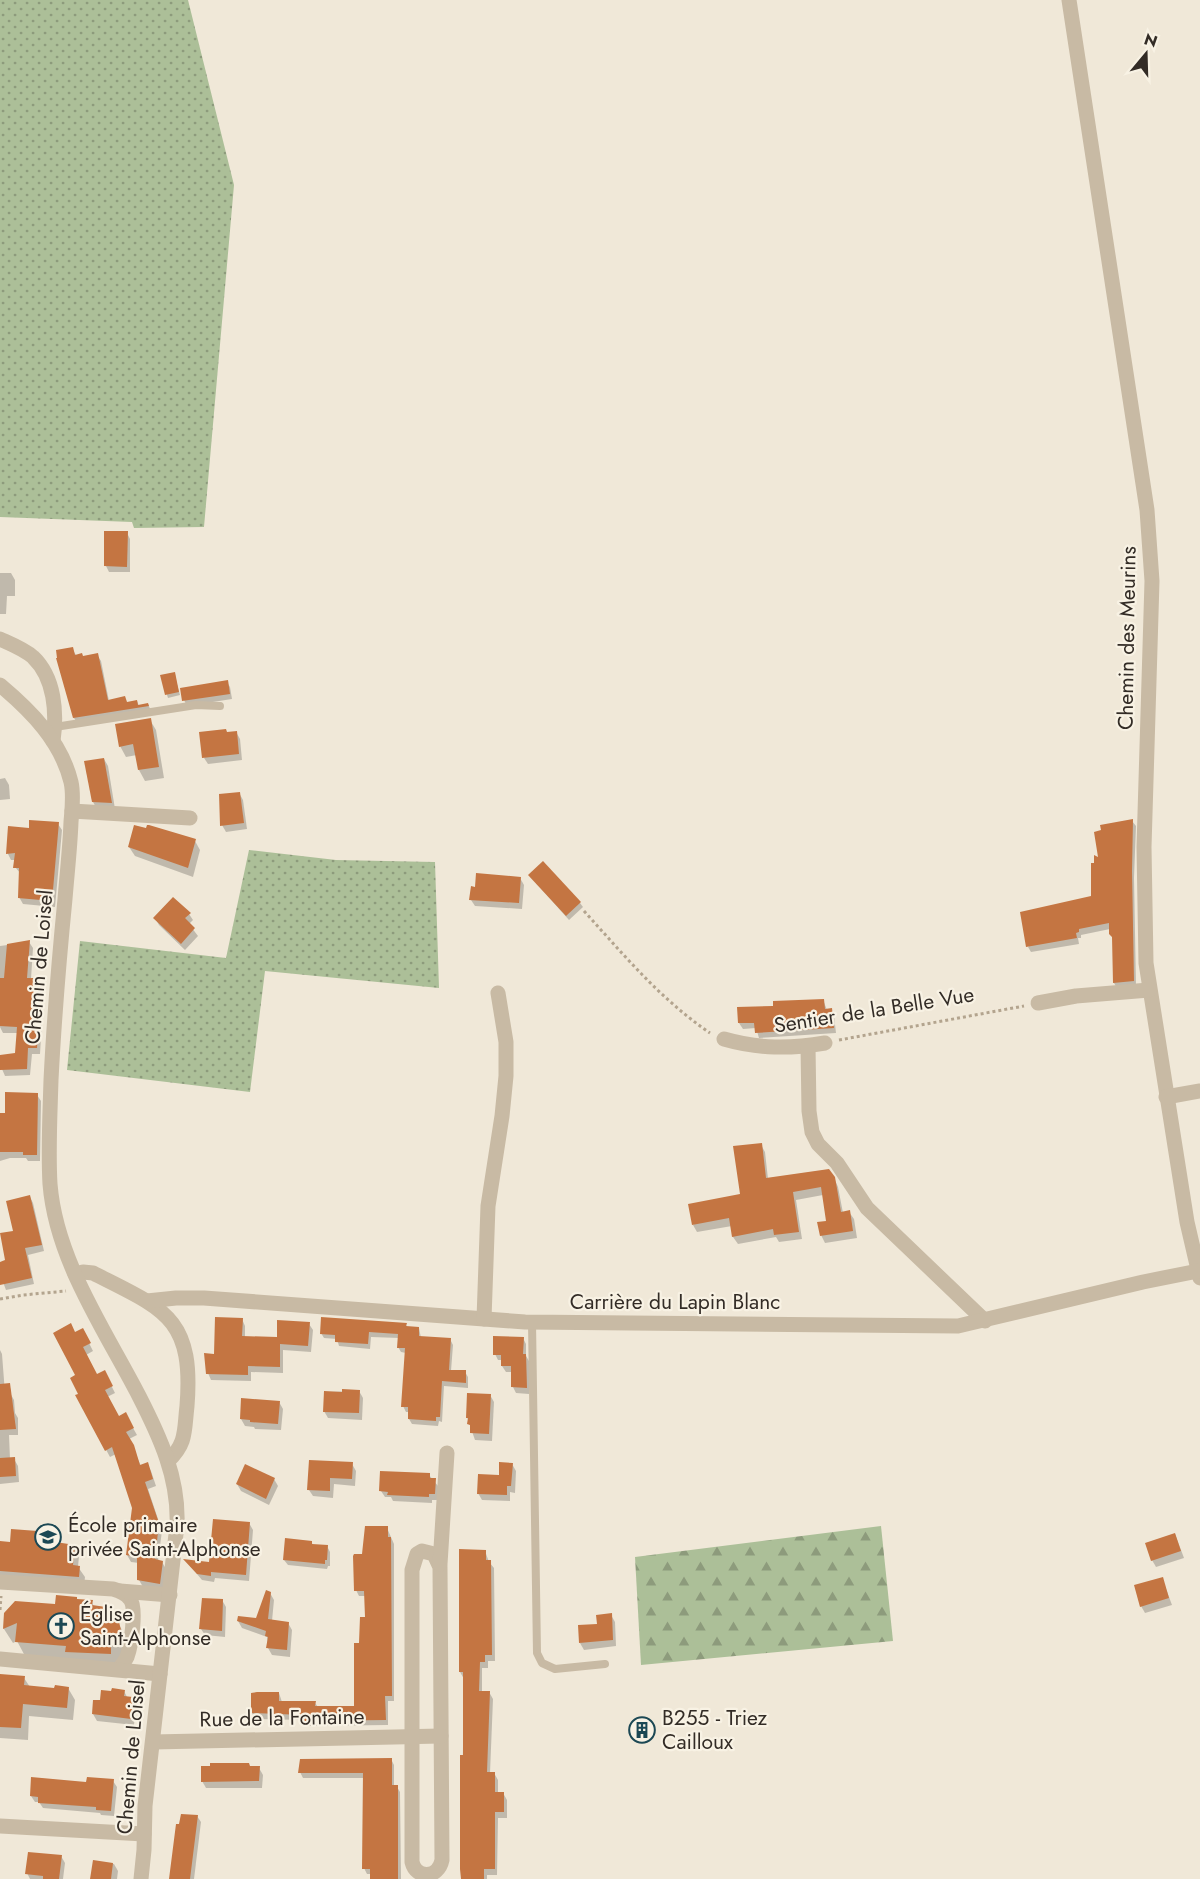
<svg xmlns="http://www.w3.org/2000/svg" width="1200" height="1879" font-family="Jost,sans-serif">
	<style>
		.grass { fill: url(#grass-dots) }
		.forest { fill: url(#forest-firs) }
		.shadow { fill: #0003 }
		.building { fill: #c47542 }
		.lines { fill: none; stroke-linecap: round; stroke-linejoin: round }
		.path { stroke: #b3a48e; stroke-width: 3; stroke-dasharray: 3 3; stroke-linecap: butt }
		.service { stroke: #c8baa4; stroke-width: 8 }
		.minor { stroke: #c8baa4; stroke-width: 15 }
		.tertiary { stroke: #c8baa4; stroke-width: 15 }
		.labels { text-anchor: middle; stroke-width: 4.5; stroke-linejoin: round; paint-order: stroke }
		.street-label { font-size: 21px; fill: #332c26; stroke: #f8f2e4 }
		.poi-label { font-size: 21px; fill: #332c26; stroke: #f8f2e4; text-anchor: start }
	</style>
	<defs>
		<pattern id="grass-dots" width="8" height="8" patternUnits="userSpaceOnUse" patternTransform="scale(1.5)"><rect width="8" height="8" fill="#acbf98"/><path d="M2 2h.1M6 6h.1" fill="none" stroke="#8d9b7c" stroke-width="1.8" stroke-linecap="round"/></pattern>
		<pattern id="forest-firs" width="22" height="20" patternUnits="userSpaceOnUse" patternTransform="scale(1.5)"><rect width="22" height="20" fill="#acbf98"/><path d="M5 1l3.5 6h-7zM16 11l3.5 6h-7z" fill="#8d9b7c"/></pattern>
	</defs>
	<rect width="100%" height="100%" fill="#f0e8d8"/>
	<g class="grass">
		<path d="M0 0H188L234 185 204 527 134 528 132 522 0 517Z"/>
		<path d="M249 850 336 860 435 862 439 988 265 971 250 1092 67 1070 80 941 226 958Z"/>
	</g>
	<path class="forest" d="M881 1526 893 1641 641 1665 635 1557Z"/>
	<g class="shadow">
		<path d="M127 533 130 539V572H109L106 566Z"/>
		<path d="M0 573H11L15 580V596H7L6 614H0Z"/>
		<path d="M72 649 76 655 83 658 97 655 101 661 109 701 128 703 137 701 139 706 148 704 151 711 78 724 74 718Z"/>
		<path d="M174 674 180 695 168 698 161 676Z"/>
		<path d="M227 682 230 687 232 699 187 706 184 700Z"/>
		<path d="M150 720 156 730 164 778 145 781 139 770 137 755 126 757 120 746Z"/>
		<path d="M236 732 240 739 242 760 208 764 204 758 227 733Z"/>
		<path d="M104 759 108 766 115 809H97L93 802Z"/>
		<path d="M5 778 9 785 10 799 0 800V779Z"/>
		<path d="M239 793 243 800 247 829 226 832 222 825Z"/>
		<path d="M1132 821 1136 826 1134 878 1136 986 1117 988 1114 983V940L1110 929 1081 935V938H1078L1079 944 1031 952 1028 947 1092 897 1100 859Z"/>
		<path d="M58 824 62 830 55 907 23 904 19 897 21 874 15 867 16 860H11L8 854 9 828 30 830Z"/>
		<path d="M195 841 200 850 193 877 135 856 129 847Z"/>
		<path d="M530 876 580 903 583 907 569 920Z"/>
		<path d="M520 878 524 885 522 909 475 906 471 900Z"/>
		<path d="M189 914 193 920 189 924 198 936 185 950 159 925 155 918Z"/>
		<path d="M29 942 33 948 31 979 40 980 44 987 40 1054H32L30 1075 5 1076 2 1069 16 1054 18 1033H3L0 1027V946Z"/>
		<path d="M823 1000 827 1010H831L834 1016 836 1033 759 1038 756 1028 743 1029 739 1023 775 1008Z"/>
		<path d="M37 1095 41 1101 40 1161H28L26 1158H10L0 1161V1114H6Z"/>
		<path d="M761 1145 765 1152 768 1179 834 1178 838 1187 843 1213 849 1212 854 1219 857 1238 825 1243 821 1235 827 1222 823 1195 796 1200 802 1239 779 1242 776 1237 738 1244 733 1237 732 1226 697 1232 693 1225 742 1196Z"/>
		<path d="M30 1197 33 1203 44 1251 28 1255 34 1284 6 1290 0 1274V1263L7 1262 15 1232Z"/>
		<path d="M242 1319 245 1326V1337L278 1338 309 1324 313 1330 311 1352 283 1350V1373L251 1372V1381L211 1380 208 1373 216 1355Z"/>
		<path d="M406 1324 407 1327 419 1328 421 1338 450 1339 453 1345 451 1371 465 1372 468 1377V1388L444 1386 442 1422 439 1421 438 1426 412 1424 409 1419 410 1412H406L403 1406 406 1353 401 1352 398 1347 399 1338 371 1337 370 1349 339 1346 337 1339 324 1338 321 1333Z"/>
		<path d="M75 1334 86 1337 93 1351 86 1355 97 1376 108 1379 115 1393 107 1397 118 1418 125 1414 137 1435 129 1439 141 1466 147 1464 151 1471 156 1486 148 1489 162 1531 158 1561 162 1562 166 1569 164 1590 143 1587 139 1580V1563L131 1562 127 1555 133 1507 116 1454 110 1457 77 1396 80 1394Z"/>
		<path d="M523 1338 526 1344V1356L529 1361V1394L516 1393 513 1387 512 1372H506L502 1366V1360H498L495 1354Z"/>
		<path d="M0 1350 2 1354 5 1393H10L14 1400 15 1413 18 1418V1435H9L10 1459H14L18 1466 19 1482 0 1484Z"/>
		<path d="M359 1391 363 1398 362 1420 328 1418 324 1411 325 1392Z"/>
		<path d="M490 1395 494 1402 492 1441 475 1440 467 1417Z"/>
		<path d="M279 1402 283 1409 281 1430 255 1429 254 1427 245 1426 241 1419Z"/>
		<path d="M352 1464 356 1471 355 1486 334 1484 333 1498 313 1496 309 1490Z"/>
		<path d="M512 1464 516 1471 515 1493 510 1492V1501L482 1500 478 1493 500 1477Z"/>
		<path d="M429 1475 438 1486V1500H432V1503L393 1501 391 1497H385L381 1491Z"/>
		<path d="M274 1479 278 1486 269 1505 241 1491 237 1484Z"/>
		<path d="M249 1523 253 1530 249 1581 215 1578 214 1582 202 1580 186 1561 211 1564Z"/>
		<path d="M387 1528 394 1544V1701H388V1725L308 1726 305 1720 255 1719 252 1713V1694L279 1693 282 1702 315 1703 318 1707H356L361 1644 366 1619V1596H359L356 1590 364 1556Z"/>
		<path d="M50 1533 56 1543 74 1547 79 1556 78 1567 85 1577 84 1586 0 1579V1542L11 1543Z"/>
		<path d="M1175 1534 1184 1558 1156 1567 1152 1560Z"/>
		<path d="M312 1543 313 1546H327L330 1552V1566H328L327 1569 288 1565 284 1560Z"/>
		<path d="M460 1551H485L489 1562 494 1568 495 1661H488V1668H482V1692H489L493 1699 490 1773H494L498 1780V1793H503L507 1800V1818H498L497 1875H487V1879H461L464 1679 460 1672Z"/>
		<path d="M1162 1578 1172 1605 1145 1613 1141 1606Z"/>
		<path d="M270 1593 274 1600 272 1621 288 1623 292 1630 290 1657 272 1655 268 1648 267 1637 242 1628 238 1621 257 1619Z"/>
		<path d="M76 1598 78 1601 92 1602 94 1607 105 1609 111 1619 118 1623 127 1639 119 1668 25 1656 17 1641 13 1643 4 1629 5 1614 56 1606Z"/>
		<path d="M222 1600 226 1607 225 1637 205 1635 201 1629Z"/>
		<path d="M611 1615 615 1622 616 1646 584 1650 580 1643Z"/>
		<path d="M0 1676 24 1678 30 1687 56 1690 68 1688 75 1700 73 1720 29 1716 28 1740 0 1738Z"/>
		<path d="M124 1691 127 1697 132 1698 136 1705 134 1725 97 1721 93 1714 101 1702Z"/>
		<path d="M391 1759 394 1765V1786L397 1787 400 1792 401 1879H371V1874H367L364 1868V1778H303L300 1772Z"/>
		<path d="M251 1768H259L263 1775 262 1788H206L202 1781Z"/>
		<path d="M113 1781 117 1787 114 1816 101 1815 100 1813 43 1808 39 1802H35L31 1796 88 1784Z"/>
		<path d="M197 1816 201 1822 194 1879H171Z"/>
		<path d="M61 1856 65 1863 63 1879H30L27 1873Z"/>
		<path d="M94 1862 114 1864 118 1871 117 1879H92Z"/>
	</g>
	<g class="building">
		<path d="M104 531H128L127 567 104 566Z"/>
		<path d="M73 647 75 655 82 653 83 656 98 653 108 700 125 696 127 702 137 700 138 705 148 703 149 706 73 718 56 658H57L56 650Z"/>
		<path d="M175 672 179 692 165 695 160 675Z"/>
		<path d="M228 680 230 694 182 701 180 688Z"/>
		<path d="M151 718 159 767 138 770 133 744 119 747 115 724Z"/>
		<path d="M226 729 227 732 237 731 239 754 202 758 199 732Z"/>
		<path d="M104 758 112 803 92 802 84 761Z"/>
		<path d="M240 792 244 823 220 826 219 794Z"/>
		<path d="M1133 819 1132 871 1134 981 1113 983 1112 937 1109 934V923L1079 929V932L1076 933 1077 938 1026 947 1020 912 1091 896V863H1094V855L1098 857 1094 832 1101 830 1100 825Z"/>
		<path d="M29 820 59 822 52 901 18 898 19 868H13L15 853 6 854 8 826 29 828Z"/>
		<path d="M134 825 146 828 147 825H149L196 839 188 868 128 847Z"/>
		<path d="M543 861 581 902 566 916 528 875Z"/>
		<path d="M476 873 521 877 519 903 469 900 471 886 475 887Z"/>
		<path d="M173 897 191 913 185 918 195 928 181 944 153 918Z"/>
		<path d="M30 940 27 978H41L37 1048H28L27 1069 0 1070V1055L15 1053 17 1027 0 1026V978H4L7 944Z"/>
		<path d="M824 999 825 1009 832 1008 834 1028 755 1033 754 1023H738L737 1007 773 1006V1001Z"/>
		<path d="M5 1092 38 1093 37 1155H23V1152H0V1113H5Z"/>
		<path d="M762 1143 766 1178 829 1169 835 1177 841 1212 850 1210 853 1231 820 1236 817 1222 826 1221 821 1187 793 1192 799 1232 774 1235 773 1229 732 1237 729 1218 692 1225 688 1204 740 1194 733 1146Z"/>
		<path d="M30 1195 42 1245 25 1248 32 1278 0 1285V1262L5 1260 0 1233 13 1231 6 1201Z"/>
		<path d="M215 1317 243 1318 242 1336 277 1337V1320L310 1322 308 1346 280 1344V1367L248 1366V1375L206 1374 204 1353 214 1354Z"/>
		<path d="M321 1317 407 1323 406 1326 419 1327V1336L451 1338 449 1370H466V1383L442 1381 440 1417H436V1421L408 1419V1407H401L405 1348H397L398 1334 369 1332 368 1344 335 1342V1335L320 1334Z"/>
		<path d="M71 1323 75 1332 83 1328 91 1343 83 1347 97 1374 105 1370 113 1386 105 1390 119 1416 126 1412 134 1428 126 1432 134 1445 140 1465 148 1462 153 1479 145 1482 159 1523 155 1559 163 1561 160 1584 137 1580V1557L126 1555 132 1508 112 1447 105 1451 75 1395 78 1394 70 1378 75 1375 53 1333Z"/>
		<path d="M493 1336 524 1337 523 1354H526L527 1388 511 1387V1366H501V1355H493Z"/>
		<path d="M10 1383 16 1429 0 1430V1384Z"/>
		<path d="M342 1389 360 1390 359 1413 323 1412 324 1391 342 1392Z"/>
		<path d="M467 1393 491 1394 489 1434 470 1433V1425L467 1424 468 1418H466Z"/>
		<path d="M241 1398 280 1401 278 1424 250 1422V1420L240 1419Z"/>
		<path d="M15 1457 16 1476 0 1477V1458Z"/>
		<path d="M309 1460 353 1462 352 1479 330 1478V1491L307 1490Z"/>
		<path d="M499 1462 513 1463 511 1486H507V1495L477 1494 478 1474 499 1475Z"/>
		<path d="M245 1464 275 1478 266 1499 236 1484Z"/>
		<path d="M380 1471 430 1473V1478H436L435 1494H429V1497L387 1495 388 1492 379 1491Z"/>
		<path d="M213 1519 250 1522 246 1575 211 1572V1576L197 1574 183 1559 209 1562Z"/>
		<path d="M365 1526H388V1537H391L392 1696H385L386 1720 303 1721V1715L251 1713V1693L257 1692H279V1701H316L315 1706H354V1643H359L360 1617H365L364 1591H354L353 1556 354 1554H362Z"/>
		<path d="M11 1529 51 1532 49 1541 75 1545 73 1565 80 1566 79 1577 0 1571V1541L10 1542Z"/>
		<path d="M1175 1533 1181 1551 1151 1561 1145 1543Z"/>
		<path d="M285 1538 312 1541V1544L328 1545 327 1560H325V1564L283 1560Z"/>
		<path d="M459 1549 486 1550V1560H491L492 1655H485V1662H480L479 1691H490L487 1772H495V1792H504V1812H495V1869H484V1879H461L460 1869V1755H463V1672H459Z"/>
		<path d="M1163 1577 1169 1598 1140 1607 1134 1585Z"/>
		<path d="M266 1590 271 1592 268 1619 289 1622 287 1650 266 1648 268 1637 265 1636 266 1631 237 1621 238 1616 256 1618Z"/>
		<path d="M56 1595 77 1597V1599L93 1600 92 1605 106 1607V1614L119 1622 121 1630 111 1647V1654L65 1652 66 1646 15 1642 17 1623 3 1629 4 1613 15 1601 55 1604Z"/>
		<path d="M202 1598 223 1599 222 1631 199 1629Z"/>
		<path d="M612 1613 613 1640 579 1643 578 1625 597 1624 596 1615Z"/>
		<path d="M0 1674 25 1676 24 1685 54 1688 55 1685 69 1687 67 1708 23 1704 21 1728 0 1727Z"/>
		<path d="M112 1688 125 1690 124 1696 133 1697 131 1719 92 1714 93 1700H100L101 1690 111 1691Z"/>
		<path d="M392 1758V1785H398V1879H370V1869H362L363 1773H298L300 1759Z"/>
		<path d="M210 1763H249L250 1766H260L259 1781 201 1782V1766H210Z"/>
		<path d="M31 1777 86 1782 87 1777 114 1779 111 1811 96 1810V1807L38 1803V1797L30 1796Z"/>
		<path d="M181 1814 198 1815 190 1879H169L176 1824H179Z"/>
		<path d="M28 1852 62 1855 59 1879H43V1876L25 1874Z"/>
		<path d="M93 1860 113 1863 111 1879H90Z"/>
	</g>
	<g class="lines">
		<g class="path">
			<path d="M584 911C624 955 660 999 710 1033"/>
			<path d="M839 1040 1024 1006"/>
			<path d="M0 1299 23 1295 66 1291"/>
			<path d="M0 1610 1 1596"/>
		</g>
		<g class="service">
			<path d="M55 727 196 705 220 706"/>
			<path d="M532 1322 537 1653 542 1663 555 1669 605 1664"/>
		</g>
		<g class="minor">
			<path d="M1069 0 1147 510 1152 581 1144 847 1146 963 1187 1222 1200 1278"/>
			<path d="M0 639C11 644 24 649 33 657 55 678 57 713 53 741"/>
			<path d="M72 811 190 818"/>
			<path d="M1038 1003 1076 996 1149 990"/>
			<path d="M724 1039C759 1049 790 1049 825 1043"/>
			<path d="M808 1046 809 1111 812 1132 818 1144 837 1163 867 1208 985 1321"/>
			<path d="M1166 1097 1200 1091"/>
			<path d="M75 1274 83 1272 93 1273C164 1309 194 1317 187 1406 184 1431 187 1443 168 1461"/>
			<path d="M147 1301 176 1298H204L525 1322 958 1326 1143 1282 1198 1271"/>
			<path d="M484 1319 488 1206 502 1116 506 1076V1042L498 993"/>
			<path d="M422 1551 434 1554 440 1567 442 1860C438 1879 416 1879 412 1862V1570L417 1554Z"/>
			<path d="M440 1564 447 1453"/>
			<path d="M0 1582 113 1589C120 1591 126 1593 130 1599 137 1608 131 1646 127 1657 125 1661 122 1665 119 1669"/>
			<path d="M120 1591 170 1595"/>
			<path d="M0 1659 160 1674"/>
			<path d="M153 1742 441 1736"/>
			<path d="M0 1826 144 1834"/>
		</g>
		<path class="tertiary" d="M0 685C31 711 61 741 71 782 74 795 72 809 71 822 70 848 67 874 65 899 59 960 54 1020 51 1080 50 1115 48 1150 50 1184 56 1260 105 1330 139 1396 160 1437 179 1478 177 1525L145 1806 144 1850 141 1879"/>
	</g>
	<defs>
		<g id="school-ring" transform="scale(1.35)"><circle r="9.5" fill="#f8f2e4" stroke="#1c4854" stroke-width="1.5"/><path d="M0-5L7-2L0 1L-7-2ZM-4 1L0 2.5L4 1V4Q0 6-4 4Z" fill="#1c4854"/></g>
		<g id="church-ring" transform="scale(1.35)"><circle r="9.5" fill="#f8f2e4" stroke="#1c4854" stroke-width="1.5"/><path d="M-1.2-6h2.4v3.5h3.3v2.4h-3.3V6h-2.4V-.1h-3.3v-2.4h3.3Z" fill="#1c4854"/></g>
		<g id="building-ring" transform="scale(1.35)"><circle r="9.5" fill="#f8f2e4" stroke="#1c4854" stroke-width="1.5"/><path d="M-4-6H4V6H1V3H-1V6H-4ZM-2.5-4.3h1.7v1.8h-1.7ZM.8-4.3h1.7v1.8H.8ZM-2.5-1h1.7V.8h-1.7ZM.8-1h1.7V.8H.8Z" fill="#1c4854"/></g>
	</defs>
	<g fill-rule="evenodd">
		<use href="#school-ring" x="48" y="1537"/>
		<use href="#church-ring" x="61" y="1626"/>
		<use href="#building-ring" x="642" y="1730"/>
	</g>
	<g class="labels">
		<g class="street-label">
			<text transform="translate(1127 638) rotate(-89)" y="7">Chemin des Meurins</text>
			<text transform="translate(39 967) rotate(-85)" y="7">Chemin de Loisel</text>
			<text transform="translate(874 1010) rotate(-9)" y="7">Sentier de la Belle Vue</text>
			<text x="675" y="1309">Carrière du Lapin Blanc</text>
			<text transform="translate(282 1718) rotate(-1)" y="7">Rue de la Fontaine</text>
			<text transform="translate(131 1757) rotate(-85)" y="7">Chemin de Loisel</text>
		</g>
		<g class="poi-label">
			<text x="68" y="1532">École primaire<tspan x="68" dy="24">privée Saint-Alphonse</tspan></text>
			<text x="80" y="1621">Église<tspan x="80" dy="24">Saint-Alphonse</tspan></text>
			<text x="662" y="1725">B255 - Triez<tspan x="662" dy="24">Cailloux</tspan></text>
		</g>
	</g>
	<g transform="translate(1146 54) rotate(19)" stroke="#f8f2e4" stroke-width="4.5" paint-order="stroke">
	<path d="M0-4.5L10 22L0 15L-10 22Z" fill="#332c26"/>
	<text y="-9" font-size="16" font-weight="bold" text-anchor="middle" fill="#332c26">N</text>
	</g>
</svg>
